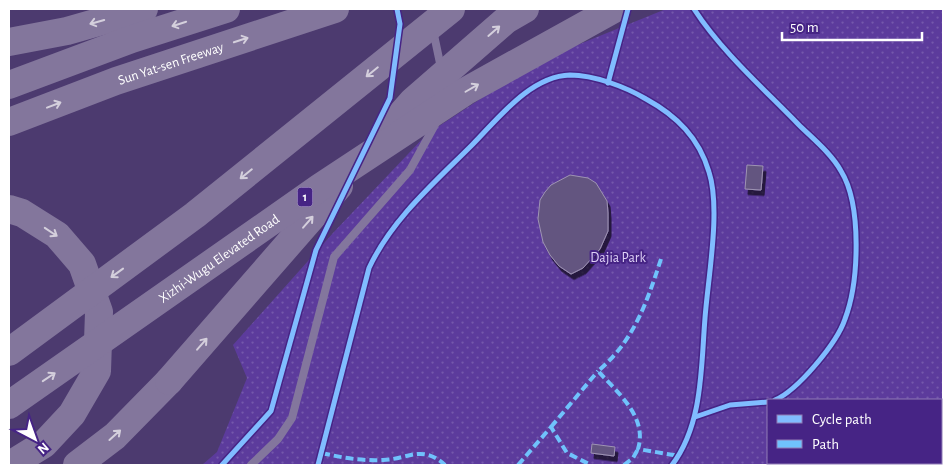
<svg xmlns="http://www.w3.org/2000/svg" width="952" height="474" font-family="'Alegreya Sans',sans-serif">
	<style>
		.park { fill: url(#park-dots); fill-rule: evenodd }
		.building { fill: #645580; stroke: #9e94b3; filter: url(#shadow) }
		.lines { fill: none; stroke-linecap: round; stroke-linejoin: round }
		.lane { stroke: #83769d; stroke-width: 8 }
		.highway { stroke: #83769c; stroke-width: 28 }
		.highway-bridge { stroke: #83769c; stroke-width: 28 }
		.quiet { stroke: #70c2fc; stroke-width: 4; stroke-dasharray: 8 4; stroke-linecap: butt }
		.cycleway-casing { stroke: #462485; stroke-width: 8 }
		.cycleway { stroke: #80bcff; stroke-width: 5 }
		.oneway { stroke: #d4cfdc }
		.labels { text-anchor: middle; stroke-width: 4; stroke-linejoin: round; paint-order: stroke }
		.shield { fill: #462485; stroke: #c8bdda; stroke-width: 1 }
		.shield-label { font-size: 12px; font-weight: bold; fill: #fff }
		.street-label { font-size: 14px; fill: #fff; stroke: #462485 }
		.park-label { font-size: 14px; fill: #ded1f6; stroke: #462485 }
	</style>
	<defs>
		<pattern id="park-dots" width="8" height="8" patternUnits="userSpaceOnUse" patternTransform="scale(1.25)"><rect width="8" height="8" fill="#5c3b9c"/><path d="M2 2h.1M6 6h.1" fill="none" stroke="#7458ab" stroke-width="1.8" stroke-linecap="round"/></pattern>
		<filter id="shadow"><feDropShadow dx="3" dy="5.5" stdDeviation="0" flood-color="#0009"/></filter>
	</defs>
	<rect width="100%" height="100%" fill="#4c3a6f"/>
	<path class="park" d="M666 9H943V465H202L217 452 247 378 233 345 333 233 427 134 538 61ZM768 400H941V463H768Z"/>
	<g class="building">
		<path d="M747 165 763 166 761 190 745 189Z"/>
		<path d="M570 175 588 178 596 183 607 201 608 213V231L600 249 583 268 571 274 559 266 550 255 543 242 538 219 540 200 545 192 551 185Z"/>
		<path d="M592 444 615 447 614 456 591 453Z"/>
	</g>
	<g class="lines">
		<g class="lane">
			<path d="M433 30 441 68"/>
			<path d="M251 465 278 439 292 418 334 257 410 170 437 121"/>
		</g>
		<g class="highway">
			<path d="M9 42 67 31 144 9"/>
			<path d="M9 85 132 39 226 9"/>
			<path id="s1" d="M9 122 116 81 335 9"/>
			<path d="M9 209 22 213 57 235 82 264 99 312 97 371 72 414 44 444 10 465"/>
			<path d="M77 465 115 436 169 381"/>
		</g>
		<g class="highway-bridge">
			<path d="M385 133 413 101 506 20 525 9"/>
			<path d="M9 352 195 215 451 9"/>
			<path d="M169 381 339 186"/>
			<path id="s2" d="M9 405 319 188 466 91 614 9"/>
		</g>
		<g class="quiet">
			<path d="M661 259C647 302 634 341 598 371 617 392 648 417 638 449L679 456"/>
			<path d="M551 427 598 371"/>
			<path d="M322 453C343 458 362 461 383 460 409 459 422 444 445 465"/>
			<path d="M518 465 551 427 567 453 591 465"/>
			<path d="M624 465 633 458 638 449"/>
		</g>
		<g class="cycleway-casing">
			<g id="cycleway">
				<path d="M694 9C722 52 762 87 798 124 812 138 831 153 841 171 862 205 859 282 845 319 837 343 798 390 775 400"/>
				<path d="M608 83 628 9"/>
				<path d="M695 417 730 405 768 402"/>
				<path d="M222 465 271 411 316 250 390 98 400 24 397 9"/>
				<path d="M318 465 369 268C392 219 434 183 472 145 497 120 530 76 570 75 594 75 626 87 646 99 677 116 699 138 709 172 721 209 708 278 705 318 701 367 703 424 672 465"/>
			</g>
		</g>
		<use href="#cycleway" class="cycleway"/>
	</g>
	<defs><path id="oneway-shaft" d="M-6 0H5M1.5-3L5.5 0L1.5 3" fill="none" stroke-width="1.6" stroke-linecap="round" stroke-linejoin="round" transform="scale(1.25)"/></defs>
	<g class="oneway">
		<use href="#oneway-shaft" transform="translate(97 22) rotate(164)"/>
		<use href="#oneway-shaft" transform="translate(179 24) rotate(162)"/>
		<use href="#oneway-shaft" transform="translate(494 31) rotate(-41)"/>
		<use href="#oneway-shaft" transform="translate(241 40) rotate(-18)"/>
		<use href="#oneway-shaft" transform="translate(372 72) rotate(141)"/>
		<use href="#oneway-shaft" transform="translate(472 88) rotate(-30)"/>
		<use href="#oneway-shaft" transform="translate(54 105) rotate(-21)"/>
		<use href="#oneway-shaft" transform="translate(246 174) rotate(141)"/>
		<use href="#oneway-shaft" transform="translate(308 222) rotate(-49)"/>
		<use href="#oneway-shaft" transform="translate(51 232) rotate(34)"/>
		<use href="#oneway-shaft" transform="translate(117 273) rotate(144)"/>
		<use href="#oneway-shaft" transform="translate(202 344) rotate(-49)"/>
		<use href="#oneway-shaft" transform="translate(49 377) rotate(-34)"/>
		<use href="#oneway-shaft" transform="translate(115 435) rotate(-42)"/>
	</g>
	<g class="labels">
		<rect class="shield" x="297.5" y="187.5" width="15" height="19" rx="4"/>
		<g class="shield-label">
			<text x="305" y="201">1</text>
		</g>
		<g class="street-label">
			<text dy="5" stroke="none"><textPath href="#s1" startOffset="172">Sun Yat-sen Freeway</textPath></text>
			<text dy="5" stroke="none"><textPath href="#s2" startOffset="256">Xizhi-Wugu Elevated Road</textPath></text>
		</g>
		<g class="park-label">
			<text x="618" y="262">Dajia Park</text>
		</g>
	</g>
	<rect width="952" height="474" fill="none" stroke="#ffffff" stroke-width="20"/>
	<rect x="767" y="399" width="175" height="65" fill="#462485" stroke="#907cb6"/>
	<rect x="777" y="415" width="25" height="8" fill="#80bcff" stroke="#907cb6"/>
	<text x="812" y="424" font-size="15" fill="#ffffff">Cycle path</text>
	<rect x="777" y="440" width="25" height="8" fill="#70c2fc" stroke="#907cb6"/>
	<text x="812" y="449" font-size="15" fill="#ffffff">Path</text>
	<g transform="translate(35 439) rotate(139)" stroke="#462485" stroke-width="4" paint-order="stroke">
	<path d="M0-4L9 19L0 12L-9 19Z" fill="#ffffff"/>
	<text y="-8" font-size="14" font-weight="bold" text-anchor="middle" fill="#ffffff">N</text>
	</g>
	<path d="M782 32v8h140v-8" fill="none" stroke="#ffffff" stroke-width="2.5"/>
	<text x="790" y="32" font-size="15" fill="#ffffff" stroke="#462485" stroke-width="4" paint-order="stroke">50 m</text>
</svg>
